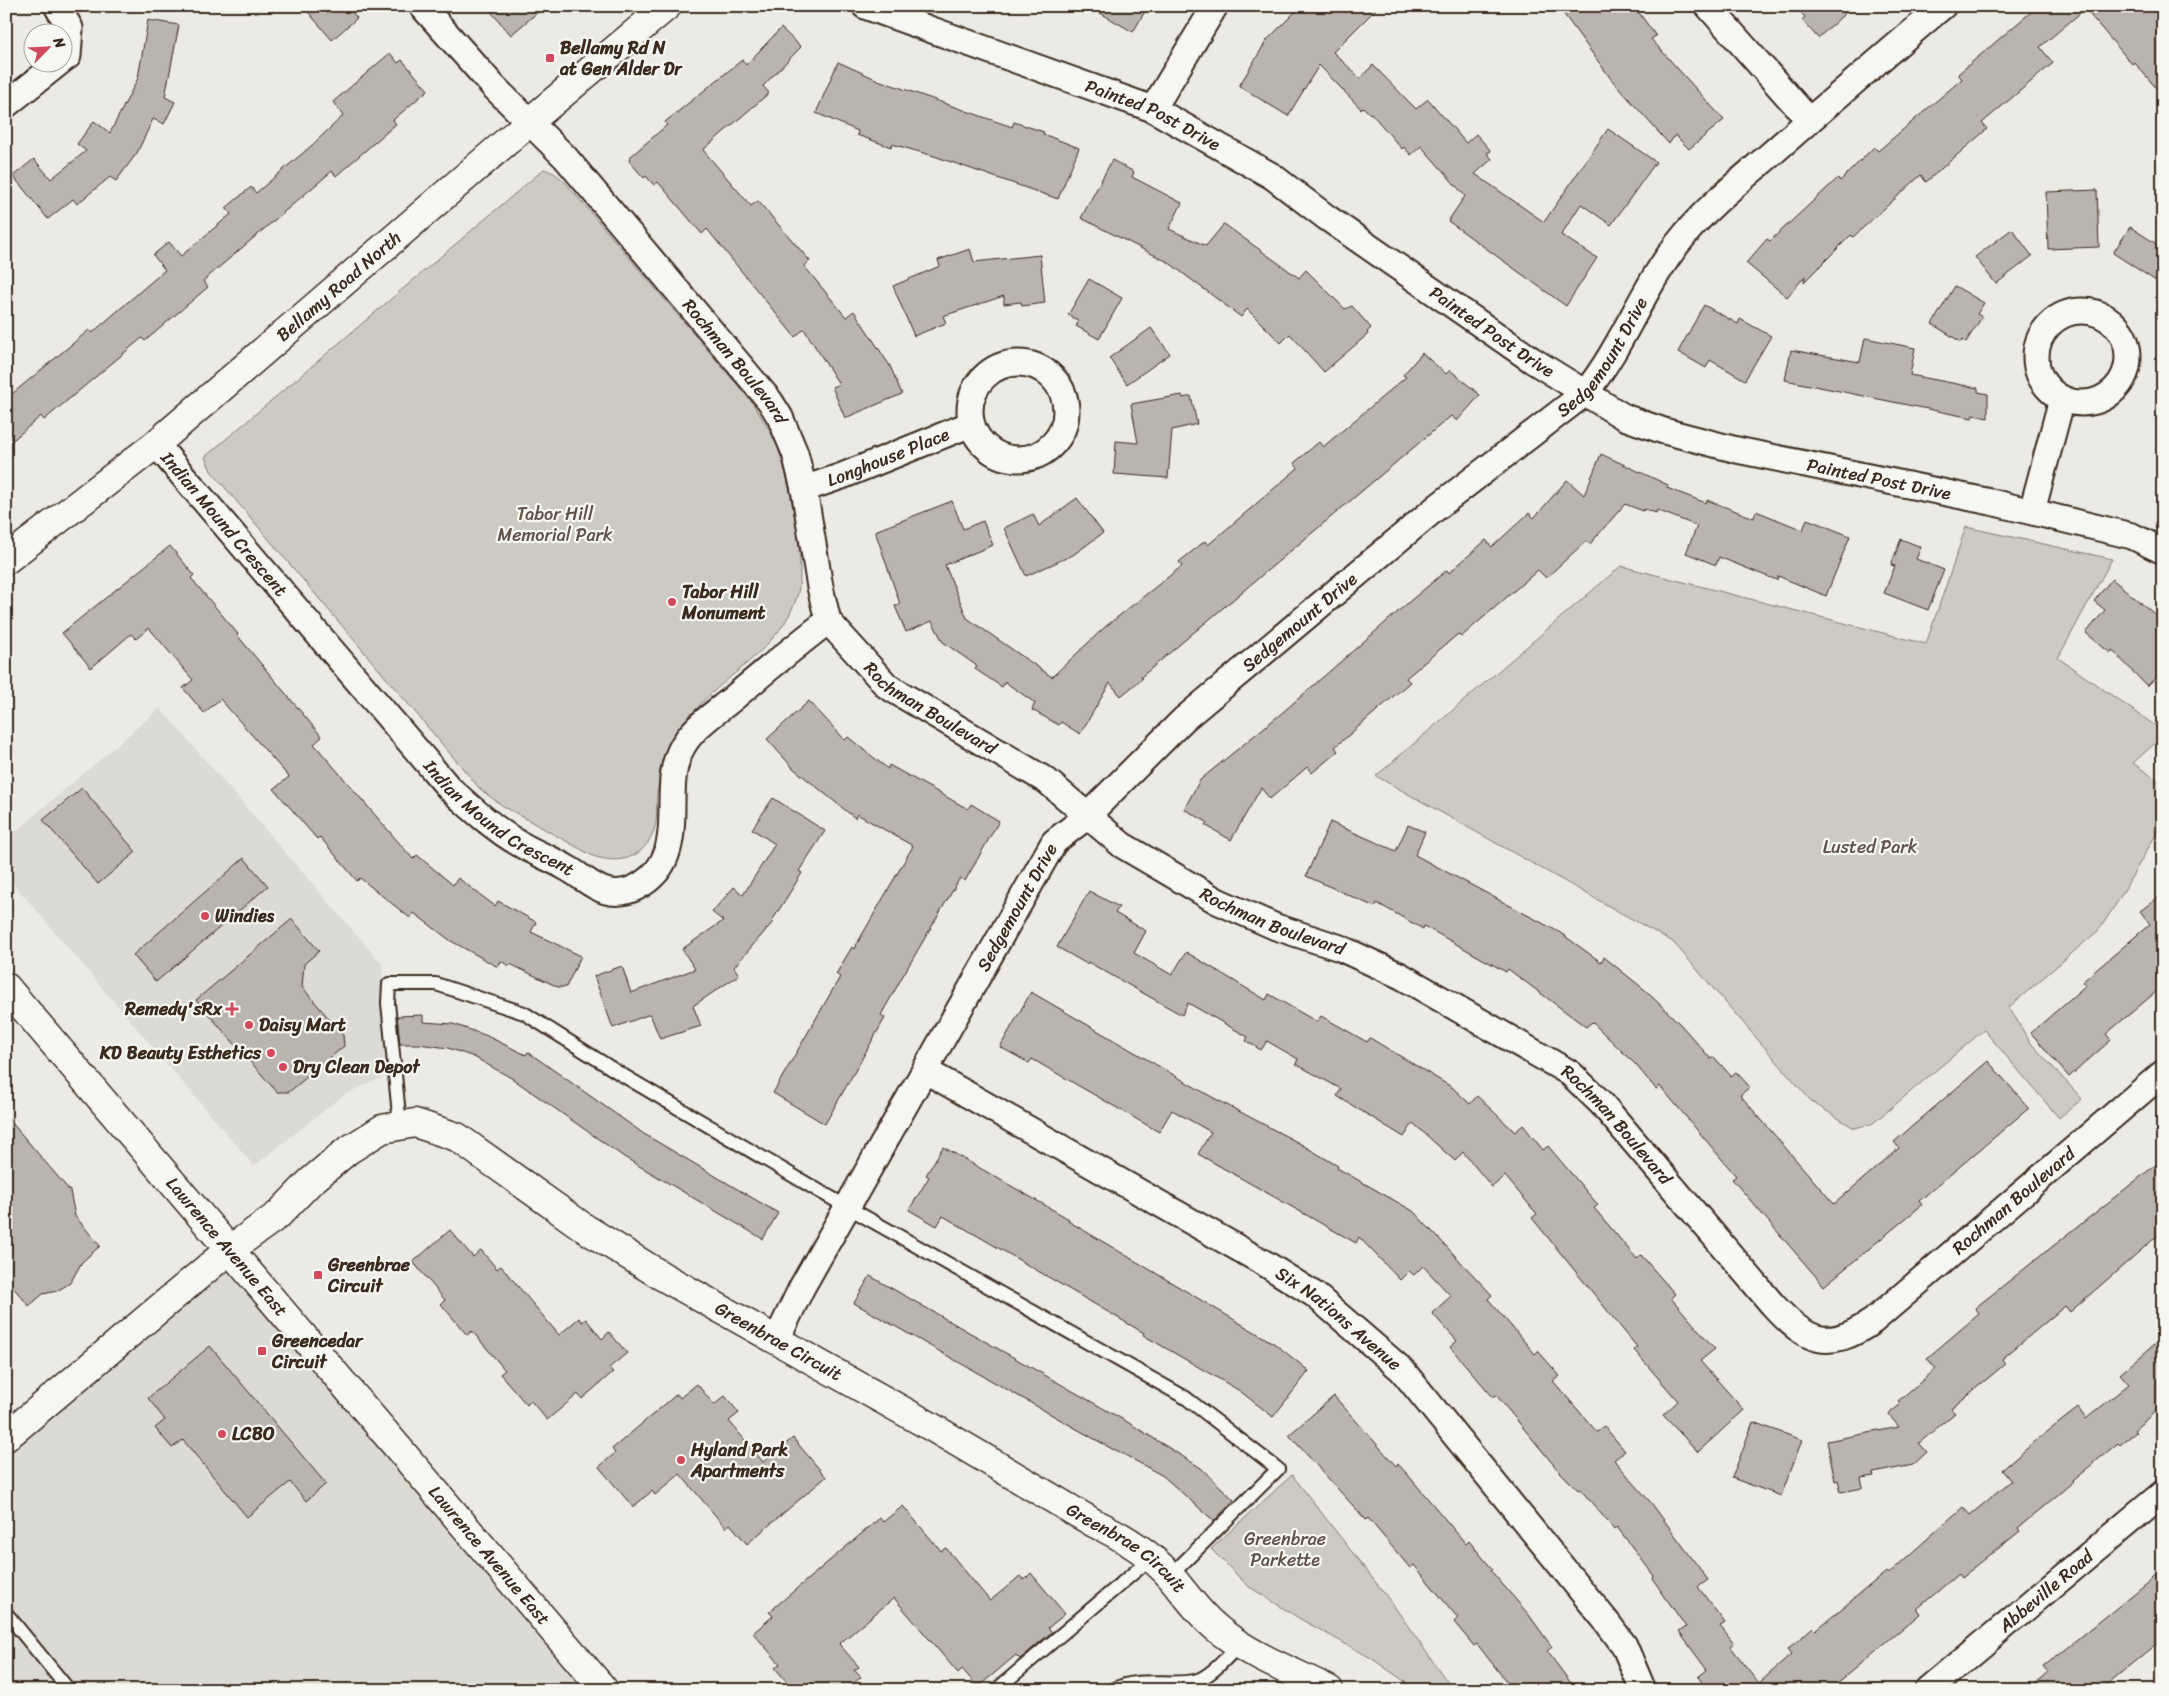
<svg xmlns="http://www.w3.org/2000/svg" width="2169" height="1696" font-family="Sriracha,sans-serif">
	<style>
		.built { fill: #dcdad4 }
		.green { fill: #cdcac4; stroke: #847a71 }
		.building { fill: #bab4ae; stroke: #3b2a1e }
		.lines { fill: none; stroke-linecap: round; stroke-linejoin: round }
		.service-casing { stroke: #3b2a1e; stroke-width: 16 }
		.minor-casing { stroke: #3b2a1e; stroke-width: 29 }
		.tertiary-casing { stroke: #3b2a1e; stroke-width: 31 }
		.secondary-casing { stroke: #3b2a1e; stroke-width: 31 }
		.service { stroke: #f6f6f2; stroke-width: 12 }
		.minor { stroke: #f6f6f2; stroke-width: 25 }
		.tertiary { stroke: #f6f6f2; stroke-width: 28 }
		.secondary { stroke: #f6f6f2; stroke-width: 28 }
		.poi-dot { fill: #d1495b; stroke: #f6f6f2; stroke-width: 2 }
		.labels { text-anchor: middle; stroke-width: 4.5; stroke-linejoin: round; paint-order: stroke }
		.poi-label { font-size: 18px; font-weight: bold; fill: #3b2a1e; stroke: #f6f6f2; text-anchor: start }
		.street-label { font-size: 18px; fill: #3b2a1e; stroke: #f6f6f2 }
		.park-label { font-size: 18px; fill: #605248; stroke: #f6f6f2 }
	</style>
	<rect width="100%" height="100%" fill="#ebeae5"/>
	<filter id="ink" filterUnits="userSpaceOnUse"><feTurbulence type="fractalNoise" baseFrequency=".02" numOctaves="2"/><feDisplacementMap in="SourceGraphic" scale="10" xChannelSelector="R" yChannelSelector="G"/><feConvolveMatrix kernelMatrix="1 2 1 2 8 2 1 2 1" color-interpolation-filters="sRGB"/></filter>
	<g filter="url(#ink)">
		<g class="built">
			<path d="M160 708 382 964 385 1076 345 1094 254 1166 6 875V840Z"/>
			<path d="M229 1250 604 1690H6V1437Z"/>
		</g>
		<g class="green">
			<path d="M544 169 554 173 564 181 751 401C760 415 769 428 776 443 789 474 806 561 798 593 781 656 710 678 679 732 668 751 661 772 657 793 656 805 658 819 654 830 644 859 619 865 593 856L503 806 481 790 211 471 205 457Z"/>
			<path d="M1966 527 2112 559 2058 658 2163 731V736L2133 763 2163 784V822L2118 901 2099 930 2009 1007 2030 1042 2082 1099 2059 1118 1984 1030 1872 1124 1854 1128 1812 1102 1673 942 1376 776 1621 566 1926 644Z"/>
			<path d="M1292 1475 1391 1602 1453 1690H1417L1371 1658 1302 1620 1248 1586 1211 1549Z"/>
		</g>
		<g class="building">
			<path d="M303 6H347L357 18 332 40Z"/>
			<path d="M486 6H545L511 35Z"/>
			<path d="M1088 6H1148L1133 32Z"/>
			<path d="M1301 6H1379L1333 52 1360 78 1373 65 1416 109 1428 99 1466 143 1476 134 1491 151 1487 153 1492 159 1475 174 1544 222 1608 129 1656 162 1611 225 1581 204 1561 235 1597 258 1566 306 1448 221 1465 196 1421 146 1411 155 1404 147 1402 149 1371 113 1370 114 1363 107 1361 109 1319 65 1288 116 1239 86 1267 40Z"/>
			<path d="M1558 6H1634L1656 36 1651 39 1724 120 1689 149 1675 135 1669 144 1611 79Z"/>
			<path d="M1794 6H1853L1818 38 1802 20 1805 17Z"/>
			<path d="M2038 6H2154L2163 17V96L2134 62 2132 64 2085 9 2040 47 2053 63 1982 123 1987 129 1926 182 1921 175 1853 237 1851 235 1804 282 1805 276 1787 297 1746 263 1767 239 1770 241 1838 178 1840 181 1874 147 1878 151 1962 79 1958 74Z"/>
			<path d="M148 20 179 25 165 97 175 102 164 124 153 119 137 153 116 181 110 177 77 204 73 199 48 219 13 176 34 159 51 179 86 151 77 144 94 121 110 133 138 78Z"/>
			<path d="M781 28 801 47 763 86 769 93 703 150 751 206 758 201 810 261 804 266 846 317 854 311 890 366 902 394 845 418 832 387 839 384 804 329 795 337 707 229 702 234 658 182 654 185 646 176 644 178 629 161 630 157 667 125 665 122 742 60 746 65Z"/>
			<path d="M390 53 398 63 402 60 428 90 393 120 396 124 336 176 332 171 203 281 208 287 145 341 142 338 44 420 41 416 6 446V399L89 330 92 333 165 270 153 255 169 242 181 256 231 214 226 208 251 187 256 193 310 147 343 116 333 102Z"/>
			<path d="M838 62 878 80 1012 127 1014 122 1044 132 1043 134 1079 148 1058 199 934 156 892 144 891 147 857 135 858 131 816 113Z"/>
			<path d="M1112 160 1134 172 1132 177 1182 203 1169 229 1206 246 1224 224 1299 278 1306 270 1345 309 1352 306 1371 328 1367 332 1368 334 1324 372 1290 334 1281 343 1247 309 1241 317 1168 262 1081 218Z"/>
			<path d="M2097 190 2099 247 2048 249 2046 192Z"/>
			<path d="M2130 227 2163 248V270L2156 281 2113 253Z"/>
			<path d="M2012 229 2032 256 1996 284 1975 257Z"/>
			<path d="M970 249 974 262 1040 255 1045 303 1022 306 1021 302 1004 304V296L943 316 946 323 914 336 893 286 940 266 938 260Z"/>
			<path d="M1089 279 1122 298 1099 339 1076 326 1079 321 1068 315Z"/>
			<path d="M1955 286 1984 303 1977 314 1982 317 1966 342 1963 340 1961 342 1932 324Z"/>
			<path d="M1704 305 1738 324 1740 319 1771 336 1745 380 1710 360 1706 368 1678 352Z"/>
			<path d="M1151 328 1170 354 1127 384 1109 358Z"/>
			<path d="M1865 338 1915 348 1910 375 1978 388V392L1988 394V418L1973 415 1972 418 1785 380 1791 350 1860 362Z"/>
			<path d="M1422 353 1446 374 1450 370 1480 395 1457 421 1451 416 1141 677 1143 678 1121 696 1110 683 1080 734 1061 722 1059 725 1032 710 1035 703 1005 682 1002 687 975 669 977 666 943 642 932 621 906 632 895 606 900 604 875 531 952 501 963 529 983 521 993 545 945 565 967 618 1052 677 1105 627 1182 566 1179 562 1205 541 1208 545 1298 468 1294 463 1319 442 1323 447 1406 377 1403 375Z"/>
			<path d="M1182 395 1183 398 1191 396 1197 424 1172 430 1168 478 1114 474 1116 441 1138 443 1131 404Z"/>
			<path d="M1601 454 1668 485 1667 488 1706 503 1707 500 1754 518 1756 511 1803 530 1807 519 1850 536 1826 596 1778 576 1777 580 1766 576 1719 557 1716 565 1686 553 1697 526 1657 510 1656 513 1644 509 1643 511 1625 504 1590 544 1586 541 1546 578 1538 570 1461 637 1458 634 1406 678 1410 682 1335 747 1338 751 1312 773 1307 767 1270 799 1261 788 1231 840 1205 825 1207 822 1184 809 1200 780 1283 712 1409 602 1447 570 1449 573 1486 540 1492 547 1529 513 1534 518 1567 480 1584 495Z"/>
			<path d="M1077 498 1103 533 1073 555 1026 576 1004 528 1033 514 1039 526Z"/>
			<path d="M1901 539 1921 547 1916 559 1944 570 1928 610 1884 593 1895 566 1891 565Z"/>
			<path d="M170 546 194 575 191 578 238 634 237 635 322 737 314 744 413 859 417 855 453 885 458 878 495 906 498 901 536 922 531 932 581 956 566 987H558L510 964 509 966 501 961 498 967 451 941 414 913 410 918 360 878 357 881 320 837 317 839 274 789 289 777 220 699 204 713 183 688 193 680 149 628 136 639 131 634 91 668 62 633Z"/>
			<path d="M2112 579 2163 621V671L2147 686 2112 650 2110 653 2086 633 2105 610 2094 601Z"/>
			<path d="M809 701 845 740 848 737 888 769 889 765 968 809 971 804 999 821 965 881 960 878 905 972 881 1015 885 1018 825 1124 773 1093 840 977 836 974 852 947 854 949 913 846 857 814 855 818 793 768 767 739Z"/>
			<path d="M82 788 136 852 98 884 43 820Z"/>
			<path d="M773 798 825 831 799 871 802 873 772 921 773 922 734 967 739 975 693 1006 701 1026 660 1039 650 1014 613 1028 594 976 622 966 631 993 695 969 682 949 723 921 712 912 734 887 743 895 775 844 752 829Z"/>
			<path d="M1330 822 1396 851 1408 825 1425 832 1415 855 1559 932 1601 962 1604 957 1645 990 1680 1024 1711 1059 1714 1057 1731 1076 1736 1072 1750 1087 1740 1095 1834 1204 1899 1148 1894 1142 1988 1061 2029 1108 1919 1201 1922 1205 1905 1219 1824 1286 1732 1179 1736 1176 1660 1086 1656 1089 1636 1065 1592 1022 1586 1027 1508 969 1506 972 1424 926 1423 929 1377 903 1375 907 1306 876Z"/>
			<path d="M244 858 268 886 156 982 133 955Z"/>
			<path d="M1089 891 1119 907 1115 913 1146 931 1134 953 1172 975 1186 952 1266 1000 1269 994 1317 1022 1321 1016 1367 1042 1370 1038 1453 1088 1470 1104 1477 1096 1515 1132 1523 1125 1543 1150 1548 1146 1598 1205 1594 1208 1637 1259 1641 1255 1675 1294 1671 1298 1715 1349 1700 1361 1744 1410 1698 1452 1663 1415 1678 1401 1634 1350 1637 1347 1532 1218 1537 1214 1505 1176 1492 1187 1463 1152 1455 1161 1413 1123 1404 1137 1337 1096 1341 1089 1296 1064 1298 1059 1267 1041 1261 1050 1246 1041 1248 1037 1188 1003 1182 1015 1088 962 1087 964 1057 947Z"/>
			<path d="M2163 894V986L2106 1034 2111 1040 2069 1077 2031 1033 2086 985 2082 982 2150 924 2140 911Z"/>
			<path d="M292 919 319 951 304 964 302 987 343 1035 344 1046 289 1092H277L196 1000Z"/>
			<path d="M1031 992 1210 1096 1299 1143 1338 1166 1337 1168 1413 1211 1492 1295 1488 1299 1535 1354 1538 1351 1560 1376 1553 1381 1597 1432 1604 1426 1625 1451 1614 1460 1652 1504 1708 1580 1698 1587 1725 1623 1720 1626 1734 1644 1730 1646 1759 1683 1791 1655 1787 1650 1813 1627 1816 1630 1886 1572 1888 1574 1963 1507 1970 1515 2011 1481 2002 1470 2038 1439 2078 1408 2086 1419 2129 1384 2120 1374 2163 1337V1405L2134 1430 2136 1432 2120 1445 2118 1443 2072 1481 2073 1482 2018 1528 2020 1531 2004 1544 1961 1578 1958 1574 1917 1609 1921 1613 1829 1690H1708L1698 1677 1707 1670 1679 1632 1686 1627 1652 1578 1654 1576 1617 1527 1614 1529 1580 1489 1578 1490 1558 1470 1496 1395 1493 1397 1450 1347 1457 1341 1432 1313 1451 1296 1423 1266 1414 1275 1409 1271 1400 1280 1359 1237 1356 1243 1198 1154 1211 1132 1172 1110 1159 1132 1032 1059 1029 1063 1000 1047Z"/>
			<path d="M423 1015V1022L453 1024 485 1035 526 1055 528 1052 644 1134 778 1213 763 1239 624 1157 513 1079 474 1057 448 1048 419 1044H400L397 1016Z"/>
			<path d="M6 1116 70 1191 75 1216 100 1246 82 1262 70 1283 57 1291 43 1294 29 1306 6 1279Z"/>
			<path d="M943 1147 1069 1219 1068 1221 1275 1344 1309 1371 1273 1417 1240 1391 1143 1335 1144 1333 990 1243 943 1216 937 1226 909 1210 929 1177 926 1175Z"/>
			<path d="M2163 1159V1231L2070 1312 2065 1306 2002 1359 2005 1364 1951 1409 1955 1413 1919 1443 1927 1452 1913 1465 1873 1473 1874 1476 1861 1478 1863 1488 1841 1492 1838 1480 1835 1481 1827 1441 1899 1427 1889 1415 1891 1412 1901 1404 1898 1401 1936 1369 1927 1358 1979 1314 1975 1308Z"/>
			<path d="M450 1230 473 1257 481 1250 497 1269 501 1266 559 1335 579 1318 582 1322 586 1319 602 1339 609 1332 627 1353 609 1368 613 1372 582 1399 578 1394 547 1420 531 1401 527 1405 500 1374 505 1370 472 1331 467 1335 441 1304 445 1300 413 1262Z"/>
			<path d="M870 1276 1129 1423 1201 1468 1234 1500 1214 1521 1163 1476 1114 1449V1450L854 1303Z"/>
			<path d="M210 1346 326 1484 306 1501 290 1482 247 1517 183 1440 172 1448 155 1428 165 1420 148 1398Z"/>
			<path d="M697 1384 714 1405 725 1396 739 1413 729 1421 763 1462 793 1438 826 1477 747 1544 730 1524 726 1528 680 1474 655 1495 652 1491 633 1507 599 1467 615 1453 612 1449 677 1394 680 1398Z"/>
			<path d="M1334 1396 1396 1466 1398 1464 1408 1475 1466 1544 1469 1541 1493 1570 1491 1571 1529 1615 1552 1647 1547 1651 1576 1690H1513L1477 1644 1474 1646 1454 1622 1458 1618 1414 1565 1410 1568 1368 1518 1366 1520 1289 1435Z"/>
			<path d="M1753 1422 1802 1440 1781 1496 1732 1478Z"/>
			<path d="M903 1506 941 1551 946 1548 990 1601 1020 1576 1024 1580 1031 1573 1065 1614 1048 1628 1052 1632 1020 1659 1016 1655 978 1687 962 1669 958 1673 894 1598 839 1644 859 1667 854 1670 861 1677 846 1690H794L775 1668 780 1664 753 1633 773 1616 769 1612 880 1518 883 1522Z"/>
			<path d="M2163 1569V1639L2101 1690H2028L2048 1673 2043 1667Z"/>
		</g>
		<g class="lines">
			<g class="service-casing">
				<g id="service">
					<path d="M400 1125 388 1003 389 984H436L524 1013 619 1073 819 1191 1186 1398 1278 1469 1170 1576"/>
					<path d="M6 1613 69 1690"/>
					<path d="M996 1690 1150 1559"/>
					<path d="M1113 1690C1139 1676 1167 1686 1194 1681 1210 1678 1229 1655 1240 1644"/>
				</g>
			</g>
			<g class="minor-casing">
				<g id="minor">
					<path d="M57 6 70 28 68 56 62 60"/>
					<path id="s1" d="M422 6 494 87 565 157 770 401 780 417 795 453 804 489 820 587 828 621 887 686 1047 781 1122 845 1217 901 1276 927 1340 948 1401 976 1570 1073 1602 1104 1773 1305C1807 1342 1828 1352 1873 1321L2163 1073"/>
					<path id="s2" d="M865 6 1153 109 1272 176 1326 217 1532 360 1624 417 1664 431 1737 450 1991 502 2132 536 2163 551"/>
					<path d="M1708 6 1809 120"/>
					<path d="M6 105 60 62"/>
					<path d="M1153 109 1215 6"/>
					<circle cx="2082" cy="357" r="46"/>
					<circle cx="1018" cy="411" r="48"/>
					<path id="s3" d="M156 444 449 788C471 808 494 829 520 844 535 853 552 859 567 868 580 875 592 887 606 891 631 898 658 877 666 855 679 820 663 777 684 744 695 726 715 713 731 700 763 673 795 646 828 621"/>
					<path id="s4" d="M804 489 842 476 971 424"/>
					<path d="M2032 511 2062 399"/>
					<path id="s5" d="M926 1071 1266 1264 1315 1295 1402 1370 1606 1621 1624 1645 1643 1690"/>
					<path id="s6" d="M777 1339 802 1287 1054 842 1086 817 1184 719 1436 508 1585 393C1624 345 1643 285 1683 237 1708 206 1741 180 1771 154 1828 104 1885 55 1943 6"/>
					<path id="s7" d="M1928 1690 2163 1493"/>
				</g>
			</g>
			<g class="tertiary-casing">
				<g id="tertiary">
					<path id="s8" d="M6 560 156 444 528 123 667 6"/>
					<path id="s9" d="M6 1437 229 1250 278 1215 310 1182 347 1151 382 1129 415 1123 457 1137 586 1229 662 1276 930 1426 1094 1523C1122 1536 1151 1554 1172 1578 1188 1597 1203 1619 1224 1634 1255 1658 1294 1672 1329 1690"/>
				</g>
			</g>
			<g class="secondary-casing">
				<g id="secondary">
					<path id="s10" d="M6 987 604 1690"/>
				</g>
			</g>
			<use href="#service" class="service"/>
			<use href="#minor" class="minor"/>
			<use href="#tertiary" class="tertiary"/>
			<use href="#secondary" class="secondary"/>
		</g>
	</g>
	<g class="poi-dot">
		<rect x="545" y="53" width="10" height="10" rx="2.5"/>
		<circle cx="672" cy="602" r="5"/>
		<circle cx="205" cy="916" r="5"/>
		<path d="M229.5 1001.5h5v5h5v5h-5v5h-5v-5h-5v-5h5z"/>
		<circle cx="249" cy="1025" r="5"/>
		<circle cx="271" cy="1053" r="5"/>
		<circle cx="283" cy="1067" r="5"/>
		<rect x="313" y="1270" width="10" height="10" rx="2.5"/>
		<rect x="257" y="1346" width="10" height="10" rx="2.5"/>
		<circle cx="222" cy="1434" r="5"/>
		<circle cx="681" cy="1460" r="5"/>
	</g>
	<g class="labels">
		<g class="poi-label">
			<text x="560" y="54">Bellamy Rd N<tspan x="560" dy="21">at Gen Alder Dr</tspan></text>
			<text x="682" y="598">Tabor Hill<tspan x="682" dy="21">Monument</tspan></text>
			<text x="215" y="922">Windies</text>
			<text x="222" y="1015" text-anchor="end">Remedy'sRx</text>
			<text x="259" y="1031">Daisy Mart</text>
			<text x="261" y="1059" text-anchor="end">KD Beauty Esthetics</text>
			<text x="293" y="1073">Dry Clean Depot</text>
			<text x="328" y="1271">Greenbrae<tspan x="328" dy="21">Circuit</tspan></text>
			<text x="272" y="1347">Greencedar<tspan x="272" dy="21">Circuit</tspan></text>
			<text x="232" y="1440">LCBO</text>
			<text x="691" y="1456">Hyland Park<tspan x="691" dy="21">Apartments</tspan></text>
		</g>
		<g class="street-label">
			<text dy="6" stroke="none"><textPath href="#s2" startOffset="308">Painted Post Drive</textPath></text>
			<text dy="6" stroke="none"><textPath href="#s8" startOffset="431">Bellamy Road North</textPath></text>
			<text dy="6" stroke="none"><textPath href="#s2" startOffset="712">Painted Post Drive</textPath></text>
			<text dy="6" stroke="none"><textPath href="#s6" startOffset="1304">Sedgemount Drive</textPath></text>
			<text dy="6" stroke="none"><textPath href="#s1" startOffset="474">Rochman Boulevard</textPath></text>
			<text dy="6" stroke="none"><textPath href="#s4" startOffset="90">Longhouse Place</textPath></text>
			<text dy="6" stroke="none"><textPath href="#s2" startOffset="1132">Painted Post Drive</textPath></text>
			<text dy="6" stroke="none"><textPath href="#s3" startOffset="105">Indian Mound Crescent</textPath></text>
			<text dy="6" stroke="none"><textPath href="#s6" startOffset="899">Sedgemount Drive</textPath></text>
			<text dy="6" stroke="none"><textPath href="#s1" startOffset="892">Rochman Boulevard</textPath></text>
			<text dy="6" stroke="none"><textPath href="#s3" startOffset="510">Indian Mound Crescent</textPath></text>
			<text dy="6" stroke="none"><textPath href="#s6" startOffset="494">Sedgemount Drive</textPath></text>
			<text dy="6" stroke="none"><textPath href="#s1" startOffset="1298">Rochman Boulevard</textPath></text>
			<text dy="6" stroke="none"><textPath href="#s1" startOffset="1702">Rochman Boulevard</textPath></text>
			<text dy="6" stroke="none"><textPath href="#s1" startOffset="2242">Rochman Boulevard</textPath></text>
			<text dy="6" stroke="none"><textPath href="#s10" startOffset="341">Lawrence Avenue East</textPath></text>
			<text dy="6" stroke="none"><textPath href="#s5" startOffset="482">Six Nations Avenue</textPath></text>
			<text dy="6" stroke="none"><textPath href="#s9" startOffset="946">Greenbrae Circuit</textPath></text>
			<text dy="6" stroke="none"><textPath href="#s9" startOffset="1351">Greenbrae Circuit</textPath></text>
			<text dy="6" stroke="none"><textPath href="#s10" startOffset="746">Lawrence Avenue East</textPath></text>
			<text dy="6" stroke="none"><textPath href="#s7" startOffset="154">Abbeville Road</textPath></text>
		</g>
		<g class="park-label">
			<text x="555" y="520">Tabor Hill<tspan x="555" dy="21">Memorial Park</tspan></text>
			<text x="1870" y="853">Lusted Park</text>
			<text x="1285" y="1545">Greenbrae<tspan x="1285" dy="21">Parkette</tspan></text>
		</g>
	</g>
	<rect width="2169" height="1696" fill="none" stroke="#f6f6f2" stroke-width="25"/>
	<rect x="12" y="12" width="2144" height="1671" fill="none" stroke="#3b2a1e" stroke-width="2" filter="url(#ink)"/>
	<g transform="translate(48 48) rotate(66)"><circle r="24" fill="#f6f6f2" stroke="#aba49d"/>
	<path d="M0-4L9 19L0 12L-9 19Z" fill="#d1495b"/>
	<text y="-8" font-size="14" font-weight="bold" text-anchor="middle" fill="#3b2a1e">N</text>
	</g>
</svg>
